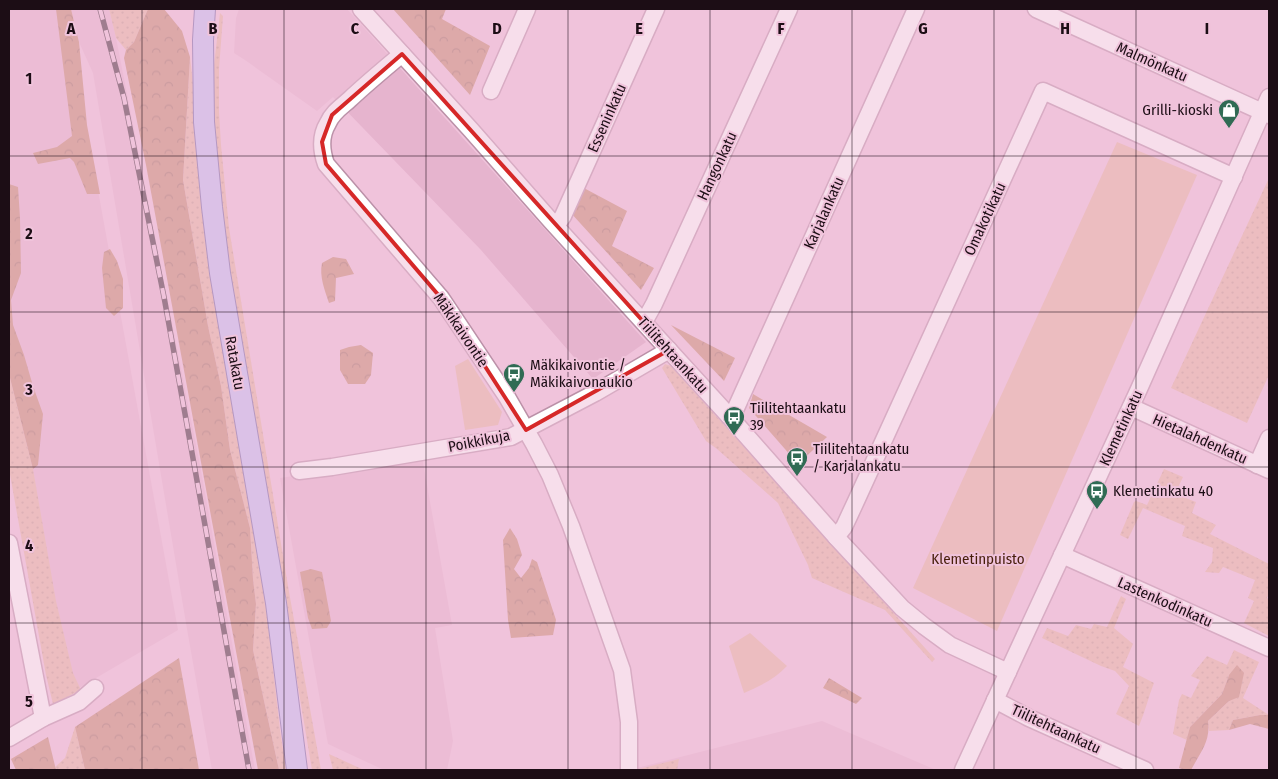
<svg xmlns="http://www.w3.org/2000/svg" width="1278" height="779" font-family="'Fira Sans Condensed',sans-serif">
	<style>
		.built { fill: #e6b4ce }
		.grass { fill: url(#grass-dots) }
		.forest { fill: url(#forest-crowns) }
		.green { fill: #e6b6a1 }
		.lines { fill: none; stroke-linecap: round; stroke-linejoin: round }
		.minor-casing { stroke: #bb91a8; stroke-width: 19 }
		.major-casing { stroke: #6d64a4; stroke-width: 22 }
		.minor { stroke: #fff; stroke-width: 16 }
		.major { stroke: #c2bef7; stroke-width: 20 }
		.rail-casing { stroke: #3d2934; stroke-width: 5.5 }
		.rail { stroke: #f0c3db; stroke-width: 4; stroke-dasharray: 11; stroke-linecap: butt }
		.marked { fill: none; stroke: #d62828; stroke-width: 4; stroke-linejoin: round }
		.grid { fill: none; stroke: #1c0d15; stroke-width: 1; stroke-opacity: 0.55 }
		.labels { text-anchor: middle; stroke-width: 4; stroke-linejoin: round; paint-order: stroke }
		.street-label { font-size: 15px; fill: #1c0d15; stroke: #f0c3db }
		.poi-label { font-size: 15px; fill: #1c0d15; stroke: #f0c3db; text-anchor: start }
		.park-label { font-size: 15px; fill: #461e0a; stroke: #f0c3db }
		.grid-label { font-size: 16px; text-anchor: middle; font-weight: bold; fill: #1c0d15; stroke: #f0c3db; stroke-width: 4; stroke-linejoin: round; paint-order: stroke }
	</style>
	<defs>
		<pattern id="grass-dots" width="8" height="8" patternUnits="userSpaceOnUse" patternTransform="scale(1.25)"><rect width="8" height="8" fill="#e6b6a1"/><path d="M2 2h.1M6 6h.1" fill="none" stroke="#c59b8a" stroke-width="1.8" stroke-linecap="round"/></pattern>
		<pattern id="forest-crowns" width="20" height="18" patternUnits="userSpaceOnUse" patternTransform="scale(1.25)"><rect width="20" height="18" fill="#c5896e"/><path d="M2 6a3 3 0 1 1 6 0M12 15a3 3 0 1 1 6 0" fill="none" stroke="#9f6e59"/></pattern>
	</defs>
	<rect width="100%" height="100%" fill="#f0c3db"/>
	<g class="built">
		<path d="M9 9H62L89 141 178 630 72 692 44 558 9 307Z"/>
		<path d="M71 9H109L116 38 200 465 255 770H212L187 629 93 73 79 42Z"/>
		<path d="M239 9H347L646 342 593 379 481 250 333 97 317 111 245 60 234 53 236 18Z"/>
		<path d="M422 457 452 625 435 628 453 741 447 770H384L328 744 280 478Z"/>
		<path d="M822 721 936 770H637V768Z"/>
	</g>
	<g class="grass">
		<path d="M109 9H148L134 42 126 50 116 38Z"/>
		<path d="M220 13 223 16 219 69V112L221 145 229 228 289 592 321 770H312L229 277 212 117 214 65Z"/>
		<path d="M190 57 194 92 203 213 217 311 253 513 267 613 280 730 286 770H279L253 650 256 604 253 579 250 528 230 450 221 386 208 326 183 180Z"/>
		<path d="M1269 178V375L1247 423 1171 388Z"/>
		<path d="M665 364 671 366 935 659 932 662 885 610 812 578 808 565 778 503 717 449 706 441 662 368Z"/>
		<path d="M9 374 33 469 56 601 73 673 81 690 53 704 46 675 9 469Z"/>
		<path d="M1164 469 1183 477 1175 494 1196 502 1192 513 1216 525 1210 534 1269 564V593L1267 598 1269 600V636L1244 623 1254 601 1248 598 1255 580 1223 567 1219 573 1205 572 1212 562 1213 548 1182 536 1185 526 1143 508 1128 539 1120 535 1134 502 1136 501 1147 505Z"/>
		<path d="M1121 596 1126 599 1114 628 1133 644 1123 667 1154 683C1148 698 1145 712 1139 726L1116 714 1129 686 1115 671 1101 666 1042 638 1047 628 1068 636 1076 625 1091 629 1094 624 1107 627Z"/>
		<path d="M1234 650 1259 662 1243 698 1269 715H1260L1233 720 1229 730 1209 731 1208 721 1229 701V675L1222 694 1190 727 1187 740 1173 734 1179 700 1182 694 1191 698 1200 680 1191 676 1207 656 1227 665Z"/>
		<path d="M75 727 85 770H56L55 767 65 758Z"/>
		<path d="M329 754 364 770H333Z"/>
		<path d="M679 759 677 770H639V769Z"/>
	</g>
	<g class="forest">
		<path d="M56 9H71L79 42 87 125 100 194H87L74 162 70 158 38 164 33 153 57 147 72 136Z"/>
		<path d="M148 9H164L182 31 190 57 183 180 208 326 221 386 230 450 250 528 253 579 256 604 253 650 279 770H258L146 165 124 58 126 50 134 42Z"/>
		<path d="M393 9H446L442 19 490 46 470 95Z"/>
		<path d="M9 184 18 187 20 218 21 273 11 300 13 325 24 355 33 386 43 414 38 465 33 469 9 374Z"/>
		<path d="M582 187 627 211 612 246 654 268 641 290 570 212Z"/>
		<path d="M110 249 117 261 123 279V308L114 316 106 308 102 268 104 252Z"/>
		<path d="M333 257 346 259 354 274 336 278 335 301 329 303C325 291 319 276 322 263Z"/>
		<path d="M671 325 735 358 724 381Z"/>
		<path d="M361 345 373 353 371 375 365 384H348L340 370V350L349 347Z"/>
		<path d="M753 394 827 437 798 464 749 408Z"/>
		<path d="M510 528 517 539 522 555 514 569 521 578 529 568 532 559 537 562 556 620 553 635 511 638 508 620 503 540Z"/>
		<path d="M311 569 322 572 331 621 327 628 312 629 308 618 300 572Z"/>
		<path d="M179 658 199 770H85L75 727Z"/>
		<path d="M1237 665 1244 673 1239 697 1229 701 1208 721C1211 741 1200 753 1191 770H1185L1179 768 1190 727 1222 694 1229 675Z"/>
		<path d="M829 678 862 698 856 704 823 688Z"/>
		<path d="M1260 715H1269V729L1250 724 1229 730 1233 720Z"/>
		<path d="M48 737 56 770H16L11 759Z"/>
	</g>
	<g class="green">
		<path d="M1117 142 1197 175 997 631 913 588Z"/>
		<path d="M468 359 502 412 498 425 465 430 455 366Z"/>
		<path d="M750 633 787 666C775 679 760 686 744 693L729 646Z"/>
	</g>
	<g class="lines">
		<g class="minor-casing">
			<g id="minor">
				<path d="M361 9 471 130 551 221 729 416 836 537 902 608 924 626 950 645 1008 672"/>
				<path d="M1036 9 1269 115"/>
				<path d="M402 54C384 69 366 84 349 100 341 107 332 113 328 123 320 136 321 150 326 164L441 298 507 397 534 444 550 475 571 526 622 670 629 722V770"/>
				<path d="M491 91 527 9"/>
				<path d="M556 226 563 216 656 9"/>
				<path d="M644 322 654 304 789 9"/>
				<path d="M1131 407 1269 470"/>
				<path d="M729 416 736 408 916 9"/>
				<path d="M1257 465 1269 438"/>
				<path d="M299 471 332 467 511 437 595 393 669 350"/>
				<path d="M836 537 844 527 857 499 1043 91 1234 177"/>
				<path d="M9 543 43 718"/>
				<path d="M1062 555 1269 648"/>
				<path d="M995 700 1029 718 1145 770"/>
				<path d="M9 738 43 718 79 702 95 688"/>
				<path d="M963 770 1013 661 1139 389 1269 97"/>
			</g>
		</g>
		<g class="major-casing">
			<path id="major" d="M205 9 203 40 204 122 212 207 220 273 276 603 297 770"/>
		</g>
		<use href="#minor" class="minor"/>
		<use href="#major" class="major"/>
		<g class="rail-casing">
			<path id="rail" d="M100 9 124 98 164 297 249 770"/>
		</g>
		<use href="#rail" class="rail"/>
	</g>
	<path d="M0 0H1278V779H0ZM402 54 669 350 526 430 441 298 326 164 322 142 332 115Z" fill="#f0c3db" fill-opacity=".55" fill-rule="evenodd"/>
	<path class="marked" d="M402 54 669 350 526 430 441 298 326 164 322 142 332 115Z"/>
	<path class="grid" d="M142 9V770M284 9V770M426 9V770M568 9V770M710 9V770M852 9V770M994 9V770M1136 9V770M9 156H1269M9 312H1269M9 467H1269M9 623H1269"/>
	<defs>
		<g id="shop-pin" transform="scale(1.125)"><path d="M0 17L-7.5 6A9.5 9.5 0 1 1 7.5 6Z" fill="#306b54" stroke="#f0c3db"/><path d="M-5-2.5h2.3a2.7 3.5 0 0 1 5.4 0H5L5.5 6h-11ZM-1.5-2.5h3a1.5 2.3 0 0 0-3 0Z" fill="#fff"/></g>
		<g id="bus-pin" transform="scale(1.125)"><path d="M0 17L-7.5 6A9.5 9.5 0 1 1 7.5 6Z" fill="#306b54" stroke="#f0c3db"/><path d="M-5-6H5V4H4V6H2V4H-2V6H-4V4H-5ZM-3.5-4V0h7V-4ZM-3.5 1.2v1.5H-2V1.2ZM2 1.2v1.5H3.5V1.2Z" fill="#fff"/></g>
	</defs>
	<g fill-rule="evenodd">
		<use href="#shop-pin" x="1229" y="110"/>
		<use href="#bus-pin" x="514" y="374"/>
		<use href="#bus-pin" x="734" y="417"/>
		<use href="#bus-pin" x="797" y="458"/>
		<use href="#bus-pin" x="1097" y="491"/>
	</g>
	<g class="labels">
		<g class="street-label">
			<text transform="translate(1152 62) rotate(24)" y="5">Malmönkatu</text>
			<text transform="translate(607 118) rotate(-66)" y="5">Esseninkatu</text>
			<text transform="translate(717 166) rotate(-65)" y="5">Hangonkatu</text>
			<text transform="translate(824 213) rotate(-66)" y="5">Karjalankatu</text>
			<text transform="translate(985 219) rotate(-65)" y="5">Omakotikatu</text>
			<text transform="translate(461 330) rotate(56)" y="5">Mäkikaivontie</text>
			<text transform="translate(673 355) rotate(48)" y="5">Tiilitehtaankatu</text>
			<text transform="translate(235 363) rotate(80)" y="5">Ratakatu</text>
			<text transform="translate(1121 428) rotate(-65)" y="5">Klemetinkatu</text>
			<text transform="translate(1200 439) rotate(24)" y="5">Hietalahdenkatu</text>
			<text transform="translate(479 441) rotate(-11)" y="5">Poikkikuja</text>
			<text transform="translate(1165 602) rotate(24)" y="5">Lastenkodinkatu</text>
			<text transform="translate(1056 729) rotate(25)" y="5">Tiilitehtaankatu</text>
		</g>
		<g class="poi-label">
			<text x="1213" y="115" text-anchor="end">Grilli-kioski</text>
			<text x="530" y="370">Mäkikaivontie /<tspan x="530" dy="17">Mäkikaivonaukio</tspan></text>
			<text x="750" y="413">Tiilitehtaankatu<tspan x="750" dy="17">39</tspan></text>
			<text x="813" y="454">Tiilitehtaankatu<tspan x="813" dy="17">/ Karjalankatu</tspan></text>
			<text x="1113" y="496">Klemetinkatu 40</text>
		</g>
		<g class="park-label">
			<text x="978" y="564">Klemetinpuisto</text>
		</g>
	</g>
	<g class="grid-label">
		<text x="71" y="34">A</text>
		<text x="213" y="34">B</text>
		<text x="355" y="34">C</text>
		<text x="497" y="34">D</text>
		<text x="639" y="34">E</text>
		<text x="781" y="34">F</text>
		<text x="923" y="34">G</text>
		<text x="1065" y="34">H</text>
		<text x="1207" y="34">I</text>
		<text x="29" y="84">1</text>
		<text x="29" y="239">2</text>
		<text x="29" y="395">3</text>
		<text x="29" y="551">4</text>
		<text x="29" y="707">5</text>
	</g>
	<rect width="1278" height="779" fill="none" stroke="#1c0d15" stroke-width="20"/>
</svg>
